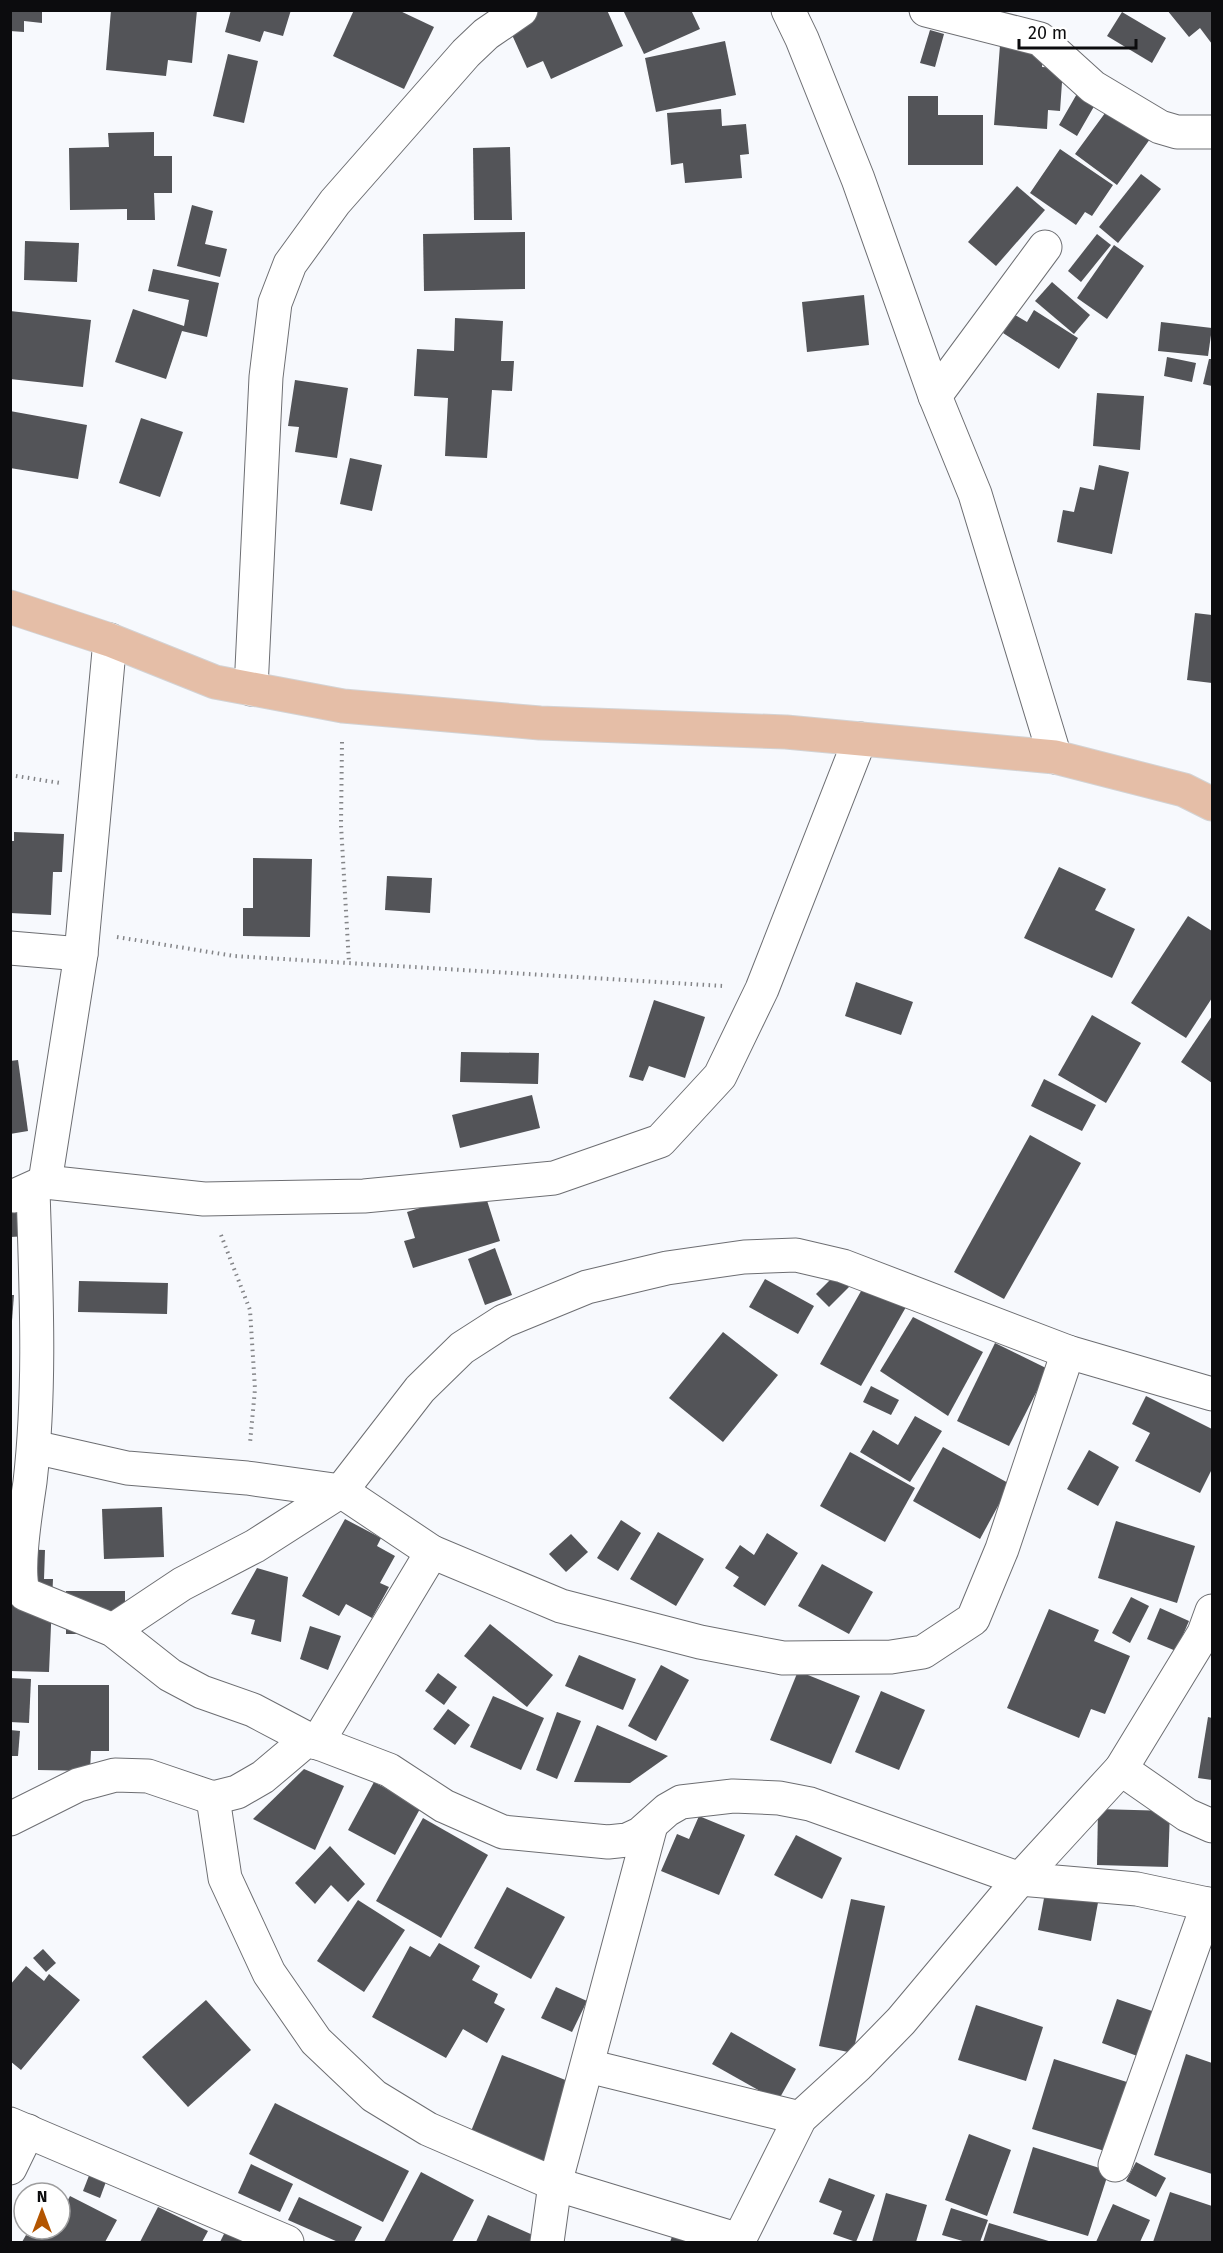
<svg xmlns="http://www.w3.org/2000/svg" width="1223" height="2253" font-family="'Fira Sans',sans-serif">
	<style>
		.building { fill: #535458 }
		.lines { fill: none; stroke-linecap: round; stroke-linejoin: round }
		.minor-casing { stroke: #6d6e72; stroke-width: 35 }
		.primary-casing { stroke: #d3d3d4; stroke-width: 35 }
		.path { stroke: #848588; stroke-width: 4; stroke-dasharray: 1.5 4.5; stroke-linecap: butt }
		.minor { stroke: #fff; stroke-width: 33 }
		.primary { stroke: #e5bea7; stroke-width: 33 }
	</style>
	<rect width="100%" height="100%" fill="#f7f9fd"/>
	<g class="building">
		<path d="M10 10H42V23L24 21V32L10 31Z"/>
		<path d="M111 10H197L192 63 168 60 166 76 106 70Z"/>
		<path d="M231 10H291L283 36 264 31 260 42 225 32Z"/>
		<path d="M354 10H398L434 27 404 89 333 56Z"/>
		<path d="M541 10H607L623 46 551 79 543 61 527 68 508 26Z"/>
		<path d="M623 10H691L700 29 644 54Z"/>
		<path d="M1167 10H1212V44L1200 28 1189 37Z"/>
		<path d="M1122 12 1166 38 1152 63 1107 36Z"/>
		<path d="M930 30 944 34 935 67 920 63Z"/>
		<path d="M725 41 736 95 656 112 645 58Z"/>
		<path d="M1000 45 1044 48 1042 67 1063 68 1060 111 1048 110 1047 129 994 125Z"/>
		<path d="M228 54 258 61 244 123 213 116Z"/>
		<path d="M1082 85 1150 139 1117 185 1075 154 1108 109 1096 103 1077 136 1059 125Z"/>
		<path d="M908 96H938V115H983V165H908Z"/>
		<path d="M721 109 722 126 746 124 749 154 740 155 742 178 685 183 683 163 671 165 667 113Z"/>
		<path d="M154 132V156H172V193H154L155 220H127V209L70 210 69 148 109 147 108 133Z"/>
		<path d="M510 147 512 220H474L473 148Z"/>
		<path d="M1060 149 1113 185 1092 216 1085 212 1076 225 1030 193Z"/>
		<path d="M1141 174 1161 189 1118 243 1099 227Z"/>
		<path d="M1017 186 1045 210 996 266 968 242Z"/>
		<path d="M192 205 213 211 205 244 227 249 220 277 177 266Z"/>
		<path d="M525 232V289L424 291 423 234Z"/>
		<path d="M1097 234 1111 245 1081 282 1068 271Z"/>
		<path d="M25 241 79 243 77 282 24 280Z"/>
		<path d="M1114 245 1144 266 1107 319 1077 298Z"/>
		<path d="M153 269 219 283 207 337 182 331 166 379 115 362 133 309 184 326 189 300 148 291Z"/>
		<path d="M1052 282 1090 315 1074 334 1035 301Z"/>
		<path d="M864 295 869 345 807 352 802 302Z"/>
		<path d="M1034 310 1078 338 1059 369 1003 333 1015 315 1027 322Z"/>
		<path d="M10 311 91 320 83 387 10 379Z"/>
		<path d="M455 318 503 321 501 361H514L512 391 492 390 487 458 445 456 448 398 414 396 417 349 454 351Z"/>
		<path d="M1161 322 1212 328 1208 356 1158 351Z"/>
		<path d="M1167 357 1196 363 1192 382 1164 376Z"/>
		<path d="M1209 359H1212V386L1203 384Z"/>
		<path d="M295 380 348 388 337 458 295 452 299 427 288 426Z"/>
		<path d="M1097 393 1144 396 1140 450 1093 446Z"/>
		<path d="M10 411 87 425 78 479 10 468Z"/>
		<path d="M141 418 183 432 160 497 119 483Z"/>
		<path d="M350 458 382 465 372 511 340 504Z"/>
		<path d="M1099 465 1129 472 1112 554 1057 542 1063 510 1074 512 1080 487 1094 490Z"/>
		<path d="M1195 613 1212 615V683L1187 680Z"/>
		<path d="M14 832 64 834 62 872H53L51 915 10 913V841H14Z"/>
		<path d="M253 858 312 859 310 937 243 936V908H253Z"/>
		<path d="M1059 867 1106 889 1095 910 1135 929 1112 978 1024 938Z"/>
		<path d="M387 876 432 878 430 913 385 910Z"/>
		<path d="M1188 916 1212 931V998L1186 1038 1131 1003Z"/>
		<path d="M856 982 913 1002 901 1035 845 1016Z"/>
		<path d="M654 1000 705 1017 685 1078 649 1066 643 1081 629 1077Z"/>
		<path d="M1092 1015 1141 1043 1106 1103 1058 1075Z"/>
		<path d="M1212 1016V1083L1181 1062Z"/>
		<path d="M461 1052 539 1053 538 1084 460 1082Z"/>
		<path d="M18 1060 28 1131 10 1134V1061Z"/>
		<path d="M1044 1079 1096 1105 1082 1131 1031 1106Z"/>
		<path d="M532 1095 540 1128 460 1148 452 1115Z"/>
		<path d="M1030 1135 1081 1163 1004 1299 954 1272Z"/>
		<path d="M483 1188 500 1241 413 1268 404 1241 415 1238 407 1212Z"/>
		<path d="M28 1204 30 1236 10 1237V1205Z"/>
		<path d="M495 1248 512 1295 485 1305 468 1259Z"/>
		<path d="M836 1274 849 1287 829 1307 816 1294Z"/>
		<path d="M765 1279 814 1306 798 1334 749 1307Z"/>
		<path d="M79 1281 168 1283 167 1314 78 1312Z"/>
		<path d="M865 1284 906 1307 861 1386 820 1364Z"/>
		<path d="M10 1295H14L12 1321H10Z"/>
		<path d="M913 1317 983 1352 948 1416 880 1371Z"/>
		<path d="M723 1332 778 1375 723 1442 669 1398Z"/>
		<path d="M995 1343 1048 1369 1009 1446 957 1421Z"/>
		<path d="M871 1386 899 1400 891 1415 863 1402Z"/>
		<path d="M1146 1396 1212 1429V1469L1200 1493 1135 1461 1150 1433 1132 1424Z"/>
		<path d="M915 1416 942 1431 910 1482 860 1452 873 1430 898 1445Z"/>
		<path d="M943 1447 1010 1484 980 1539 913 1501Z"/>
		<path d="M1089 1450 1119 1467 1098 1506 1067 1489Z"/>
		<path d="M850 1452 915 1488 885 1542 820 1506Z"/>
		<path d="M162 1507 164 1557 104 1559 102 1509Z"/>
		<path d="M345 1519 381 1538 377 1546 395 1556 380 1583 389 1587 372 1618 346 1604 339 1616 302 1596Z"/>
		<path d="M621 1520 641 1533 618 1571 597 1558Z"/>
		<path d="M1116 1521 1195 1546 1177 1603 1098 1578Z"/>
		<path d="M658 1532 704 1559 676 1606 630 1579Z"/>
		<path d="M767 1533 798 1553 765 1606 733 1586 739 1577 725 1568 740 1545 754 1555Z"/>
		<path d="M571 1534 588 1552 566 1572 549 1554Z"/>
		<path d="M10 1549 45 1550 44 1579H53L49 1672 10 1671Z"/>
		<path d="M822 1564 873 1592 849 1634 798 1606Z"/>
		<path d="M257 1568 288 1577 281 1642 251 1634 255 1620 231 1614Z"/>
		<rect x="66" y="1591" width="59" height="43"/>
		<path d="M1131 1597 1149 1606 1130 1643 1112 1633Z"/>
		<path d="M1160 1608 1189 1621 1176 1651 1147 1639Z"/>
		<path d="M1049 1609 1099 1630 1094 1641 1130 1656 1105 1714 1091 1709 1079 1738 1007 1708Z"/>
		<path d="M490 1624 553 1675 527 1707 464 1656Z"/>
		<path d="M310 1626 341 1636 328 1670 300 1659Z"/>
		<path d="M579 1655 636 1679 623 1710 565 1686Z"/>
		<path d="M661 1665 689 1680 656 1741 628 1726Z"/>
		<path d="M798 1671 860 1696 831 1764 770 1740Z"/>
		<path d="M438 1673 457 1687 444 1705 425 1691Z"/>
		<path d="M10 1678 31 1679 29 1723 10 1722Z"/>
		<path d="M38 1685H109V1751H91L90 1771 38 1770Z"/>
		<path d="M881 1691 925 1710 899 1770 855 1752Z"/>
		<path d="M493 1696 544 1718 521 1770 470 1747Z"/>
		<path d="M448 1709 470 1725 455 1745 433 1729Z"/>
		<path d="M557 1712 581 1721 557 1779 536 1770Z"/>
		<path d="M1208 1717 1212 1718V1780L1198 1778Z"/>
		<path d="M597 1725 668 1756 630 1783 574 1782Z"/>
		<path d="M10 1730 20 1731 18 1756H10Z"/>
		<path d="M304 1769 344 1786 315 1850 253 1819Z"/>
		<path d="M374 1782 421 1807 395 1855 348 1830Z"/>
		<path d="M1098 1809 1170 1811 1168 1867 1097 1865Z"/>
		<path d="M699 1816 745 1835 719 1895 661 1871 677 1834 689 1839Z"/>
		<path d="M423 1818 488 1855 441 1938 376 1901Z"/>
		<path d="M796 1835 842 1858 822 1899 774 1875Z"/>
		<path d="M330 1846 365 1884 348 1902 331 1885 315 1904 295 1883Z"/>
		<path d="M507 1887 565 1917 531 1979 474 1948Z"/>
		<path d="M1046 1888 1099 1897 1091 1941 1038 1930Z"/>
		<path d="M851 1899 885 1906 853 2053 819 2046Z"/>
		<path d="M358 1900 405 1930 364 1992 317 1961Z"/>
		<path d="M439 1943 480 1966 472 1980 498 1994 494 2003 505 2009 487 2043 463 2029 446 2058 372 2017 410 1946 430 1957Z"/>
		<path d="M43 1949 56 1963 46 1972 33 1958Z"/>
		<path d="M26 1966 44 1981 49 1974 80 2000 21 2070 10 2061V1985Z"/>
		<path d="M556 1987 587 2001 572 2032 541 2018Z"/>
		<path d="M1117 1999 1155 2012 1140 2057 1102 2043Z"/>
		<path d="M206 2000 251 2050 188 2107 142 2057Z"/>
		<path d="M976 2005 1043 2027 1026 2081 958 2060Z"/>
		<path d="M731 2032 796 2069 778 2101 712 2064Z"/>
		<path d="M1186 2054 1212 2063V2174L1154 2155Z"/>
		<path d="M502 2055 578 2085 542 2171 467 2141Z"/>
		<path d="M1054 2059 1130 2083 1108 2152 1032 2129Z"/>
		<path d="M275 2103 409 2171 383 2222 249 2154Z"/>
		<path d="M969 2134 1011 2150 987 2216 945 2200Z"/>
		<path d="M1033 2147 1109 2171 1088 2236 1013 2213Z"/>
		<path d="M1136 2162 1166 2178 1156 2197 1126 2181Z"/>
		<path d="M251 2164 293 2184 280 2212 238 2193Z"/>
		<path d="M421 2172 474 2200 452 2242H384Z"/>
		<path d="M90 2173 107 2179 100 2198 83 2191Z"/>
		<path d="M829 2178 875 2195 856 2242 833 2234 842 2211 819 2202Z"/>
		<path d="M1170 2192 1212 2206V2242H1153Z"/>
		<path d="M886 2193 927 2205 916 2242H872Z"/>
		<path d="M70 2196 117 2220 105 2242H22L26 2235 31 2237 35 2229H60V2215Z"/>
		<path d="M299 2197 362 2227 354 2242H338L288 2220Z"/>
		<path d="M1113 2204 1150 2220 1140 2242H1096Z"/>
		<path d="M158 2207 208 2231 202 2242H140Z"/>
		<path d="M951 2208 988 2220 980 2242H966L942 2235Z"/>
		<path d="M488 2215 542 2239 541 2242H476Z"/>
		<path d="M989 2223 1052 2242H983Z"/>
		<path d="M226 2230 250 2242H220Z"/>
		<path d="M673 2234 698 2242H670Z"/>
	</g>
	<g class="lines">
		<g class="minor-casing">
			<g id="minor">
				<path d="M788 10 802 39 858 179 935 396 975 494 1055 757"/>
				<path d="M926 10 1040 39 1093 87 1160 127 1177 132H1212"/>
				<path d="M935 396 1045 247"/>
				<path d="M251 689 266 377 275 303 290 264 335 202 466 53 486 34 521 10"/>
				<path d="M10 948 81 954"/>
				<path d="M45 1182 81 954 110 640"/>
				<path d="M33 1190C36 1287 41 1385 30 1482 27 1503 14 1579 25 1594L113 1630 170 1675 202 1692 253 1710 308 1739 389 1770 444 1806 503 1832 608 1842 627 1840 640 1834 667 1810 681 1802 733 1796 779 1798 810 1804 1020 1879 1137 1889 1212 1905"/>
				<path d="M14 1196 45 1182 204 1199 364 1196 554 1178 660 1141 720 1076 762 989 860 739"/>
				<path d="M34 1447 127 1468 247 1478 341 1491 432 1552 561 1606 700 1642 783 1658 891 1657 923 1652 973 1619 1002 1549 1068 1352"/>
				<path d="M113 1630 182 1584 255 1546 341 1491 420 1389 462 1348 504 1321 587 1287 667 1268 744 1257 796 1255 843 1266 1068 1352 1212 1394"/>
				<path d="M317 1743 432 1552"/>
				<path d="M1121 1769 1187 1815 1212 1826"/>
				<path d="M213 1798 225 1878 269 1973 316 2041 374 2096 428 2129 555 2184 739 2240"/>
				<path d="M10 1819 78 1785 115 1775 148 1776 213 1798 237 1792 263 1777 308 1739"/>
				<path d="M588 2066 800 2118"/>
				<path d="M10 2124 287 2242"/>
				<path d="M1115 2165 1208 1904"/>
				<path d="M10 2168 28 2131"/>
				<path d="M547 2242 555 2184 651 1825"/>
				<path d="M738 2242 800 2118 858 2065 901 2021 1020 1879 1121 1769 1204 1633 1212 1611"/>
			</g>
		</g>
		<g class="primary-casing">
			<path id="primary" d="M10 607 110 640 215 682 343 706 540 723 786 732 1055 757 1184 790 1212 804"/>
		</g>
		<g class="path">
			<path d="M342 742 341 825 349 963"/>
			<path d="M10 775 60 783"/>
			<path d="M117 937 234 956 723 986"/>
			<path d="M221 1235 250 1310 255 1389 250 1443"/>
		</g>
		<use href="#minor" class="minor"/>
		<use href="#primary" class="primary"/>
	</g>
	<rect width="1223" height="2253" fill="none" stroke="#0c0c0e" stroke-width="24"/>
	<g transform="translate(42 2211)"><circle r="28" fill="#ffffff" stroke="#9e9e9f" stroke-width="1.5"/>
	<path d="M0-4.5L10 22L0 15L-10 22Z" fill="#b35500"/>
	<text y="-9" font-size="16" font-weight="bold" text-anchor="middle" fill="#0c0c0e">N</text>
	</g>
	<path d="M1019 39v9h117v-9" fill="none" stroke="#0c0c0e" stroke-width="3"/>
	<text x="1028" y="39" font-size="18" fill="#0c0c0e" stroke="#ffffff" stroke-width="4.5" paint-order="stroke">20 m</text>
</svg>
